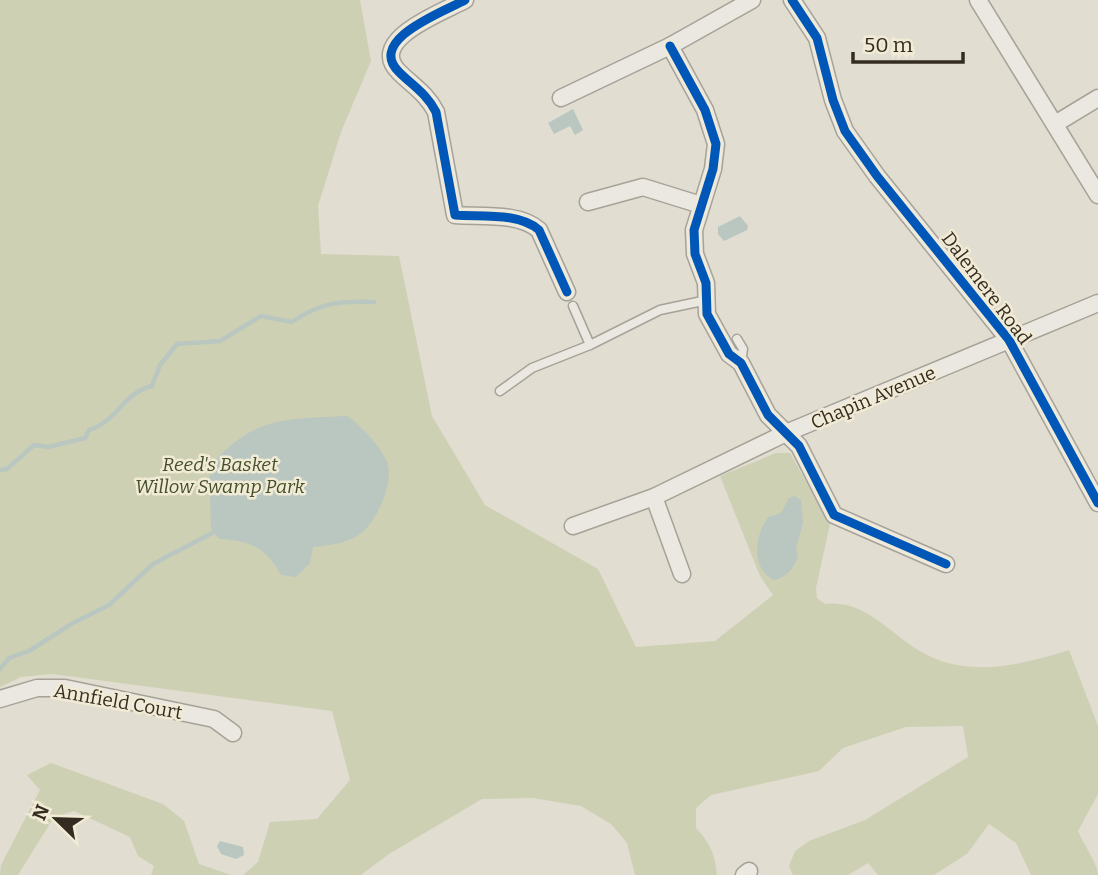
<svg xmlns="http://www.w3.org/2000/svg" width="1098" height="875" font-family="Bitter,serif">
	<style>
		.green { fill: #ced0b4 }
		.water { fill: #b9c7c0 }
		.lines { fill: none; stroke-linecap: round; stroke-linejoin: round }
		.stream { stroke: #b9c7c0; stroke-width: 4.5 }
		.lane-casing { stroke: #a7a298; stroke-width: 11 }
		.street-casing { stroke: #a7a298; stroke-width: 19 }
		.lane { stroke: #eae8e0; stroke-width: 8 }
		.street { stroke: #eae8e0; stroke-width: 16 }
		.cycleway-casing { stroke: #f1ebd6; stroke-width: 13 }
		.cycleway { stroke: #0057b8; stroke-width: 9 }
		.labels { text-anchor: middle; stroke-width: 5; stroke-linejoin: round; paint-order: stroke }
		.street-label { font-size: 19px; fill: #352c21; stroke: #f1ebd6 }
		.park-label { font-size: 19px; font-style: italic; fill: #434f2a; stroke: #f1ebd6 }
	</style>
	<rect width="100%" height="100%" fill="#e1ddd0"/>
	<g class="green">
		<path d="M0 0H360L371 61 341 132 318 206 321 254 399 256 432 416 485 505 598 569 636 647 715 641 773 595 760 576 720 476 776 453H790L830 524 816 588 817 598 825 604C868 599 891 637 927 655 973 678 1024 664 1069 650L1098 726V794L1078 831C1083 843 1098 865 1098 875H1031L1016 843 989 824 967 854 934 875H878L868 863 848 875H793L789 866 795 851 809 841 865 820 968 757 963 726 906 727 843 748 819 771 711 795 696 808V828C710 843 715 854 717 875H635L627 843 611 824 581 806 533 798 482 799 389 854 361 875H243L258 862 270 822 317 819 350 780 332 711 52 674 21 677 0 687Z"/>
		<path d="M51 763 163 804 184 821 199 864 231 875H151L154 866 138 856 130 837 74 811 54 817 18 875H0L1 865 40 790 27 775Z"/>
	</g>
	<g class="water">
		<path d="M573 109 583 130 575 135 570 126 554 134 548 123Z"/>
		<path d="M740 216 748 226 747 230 724 241 718 234V227Z"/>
		<path d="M347 416C359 423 385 451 388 465 393 485 376 523 360 534 346 544 330 545 313 547L310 563 296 577 281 575C267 548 249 540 219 539L211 529 209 468C252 416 285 419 347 416Z"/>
		<path d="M795 496 801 500 803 523 796 548 798 557C793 569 787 577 774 580 750 568 755 535 768 517L781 513 789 498Z"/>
		<path d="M220 841 243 847 244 855 236 859 221 854 217 846Z"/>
	</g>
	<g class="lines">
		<g class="stream">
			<path d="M0 470 7 469 34 445 48 447 85 438 89 430C119 420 123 393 152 386L160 365 177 344 220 341 261 316 292 322C322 302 339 301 374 302"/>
			<path d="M0 669 9 658 29 651 73 623 109 605 153 564 214 532"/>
		</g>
		<g class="lane-casing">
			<g id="lane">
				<path d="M573 306 590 345"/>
				<path d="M737 339 743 349 741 363"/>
				<path d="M500 391 532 368 590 345 660 310 707 300"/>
			</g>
		</g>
		<g class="street-casing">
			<g id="street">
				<path d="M465 0C443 12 366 40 399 72 413 86 427 94 436 112L455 215C480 217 519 212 539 230L567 292"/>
				<path d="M792 0 817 38 833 100 845 131 877 176 1009 340 1098 503"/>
				<path d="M978 0 1098 195"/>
				<path d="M670 46 705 110 716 144 713 169 694 230 695 254 706 283 707 314 729 354 741 363 768 415 799 446 834 515 946 564"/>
				<path d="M561 98 670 46 752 0"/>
				<path d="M1055 124 1098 98"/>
				<path d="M588 202 643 187 701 205"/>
				<path d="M654 497 682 574"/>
				<path d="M573 526 654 497 786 433 1098 303"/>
				<path d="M0 699 37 688H65L214 719 233 733"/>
				<path d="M744 875 749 871"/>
			</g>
		</g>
		<use href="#lane" class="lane"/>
		<use href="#street" class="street"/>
		<g class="cycleway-casing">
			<g id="cycleway">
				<path d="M465 0C443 12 366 40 399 72 413 86 427 94 436 112L455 215C480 217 519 212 539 230L567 292"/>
				<path d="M792 0 817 38 833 100 845 131 877 176 1009 340 1098 503"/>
				<path d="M670 46 705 110 716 144 713 169 694 230 695 254 706 283 707 314 729 354 741 363 768 415 799 446 834 515 946 564"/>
			</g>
		</g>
		<use href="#cycleway" class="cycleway"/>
	</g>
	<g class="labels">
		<g class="street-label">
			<text transform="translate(987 288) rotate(53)" y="7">Dalemere Road</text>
			<text transform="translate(873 397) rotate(-23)" y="7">Chapin Avenue</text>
			<text transform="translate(118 701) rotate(10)" y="7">Annfield Court</text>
		</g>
		<g class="park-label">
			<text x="220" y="471">Reed's Basket<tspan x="220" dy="22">Willow Swamp Park</tspan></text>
		</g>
	</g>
	<g transform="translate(56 819) rotate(293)" stroke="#f1ebd6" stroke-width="5" paint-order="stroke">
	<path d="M0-5L12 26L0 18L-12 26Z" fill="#352c21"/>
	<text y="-10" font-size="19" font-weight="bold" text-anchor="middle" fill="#352c21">N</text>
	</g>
	<path d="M853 52v10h110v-10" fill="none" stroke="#352c21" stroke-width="3.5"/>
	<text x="864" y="52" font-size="21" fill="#352c21" stroke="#f1ebd6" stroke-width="5" paint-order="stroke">50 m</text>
</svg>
